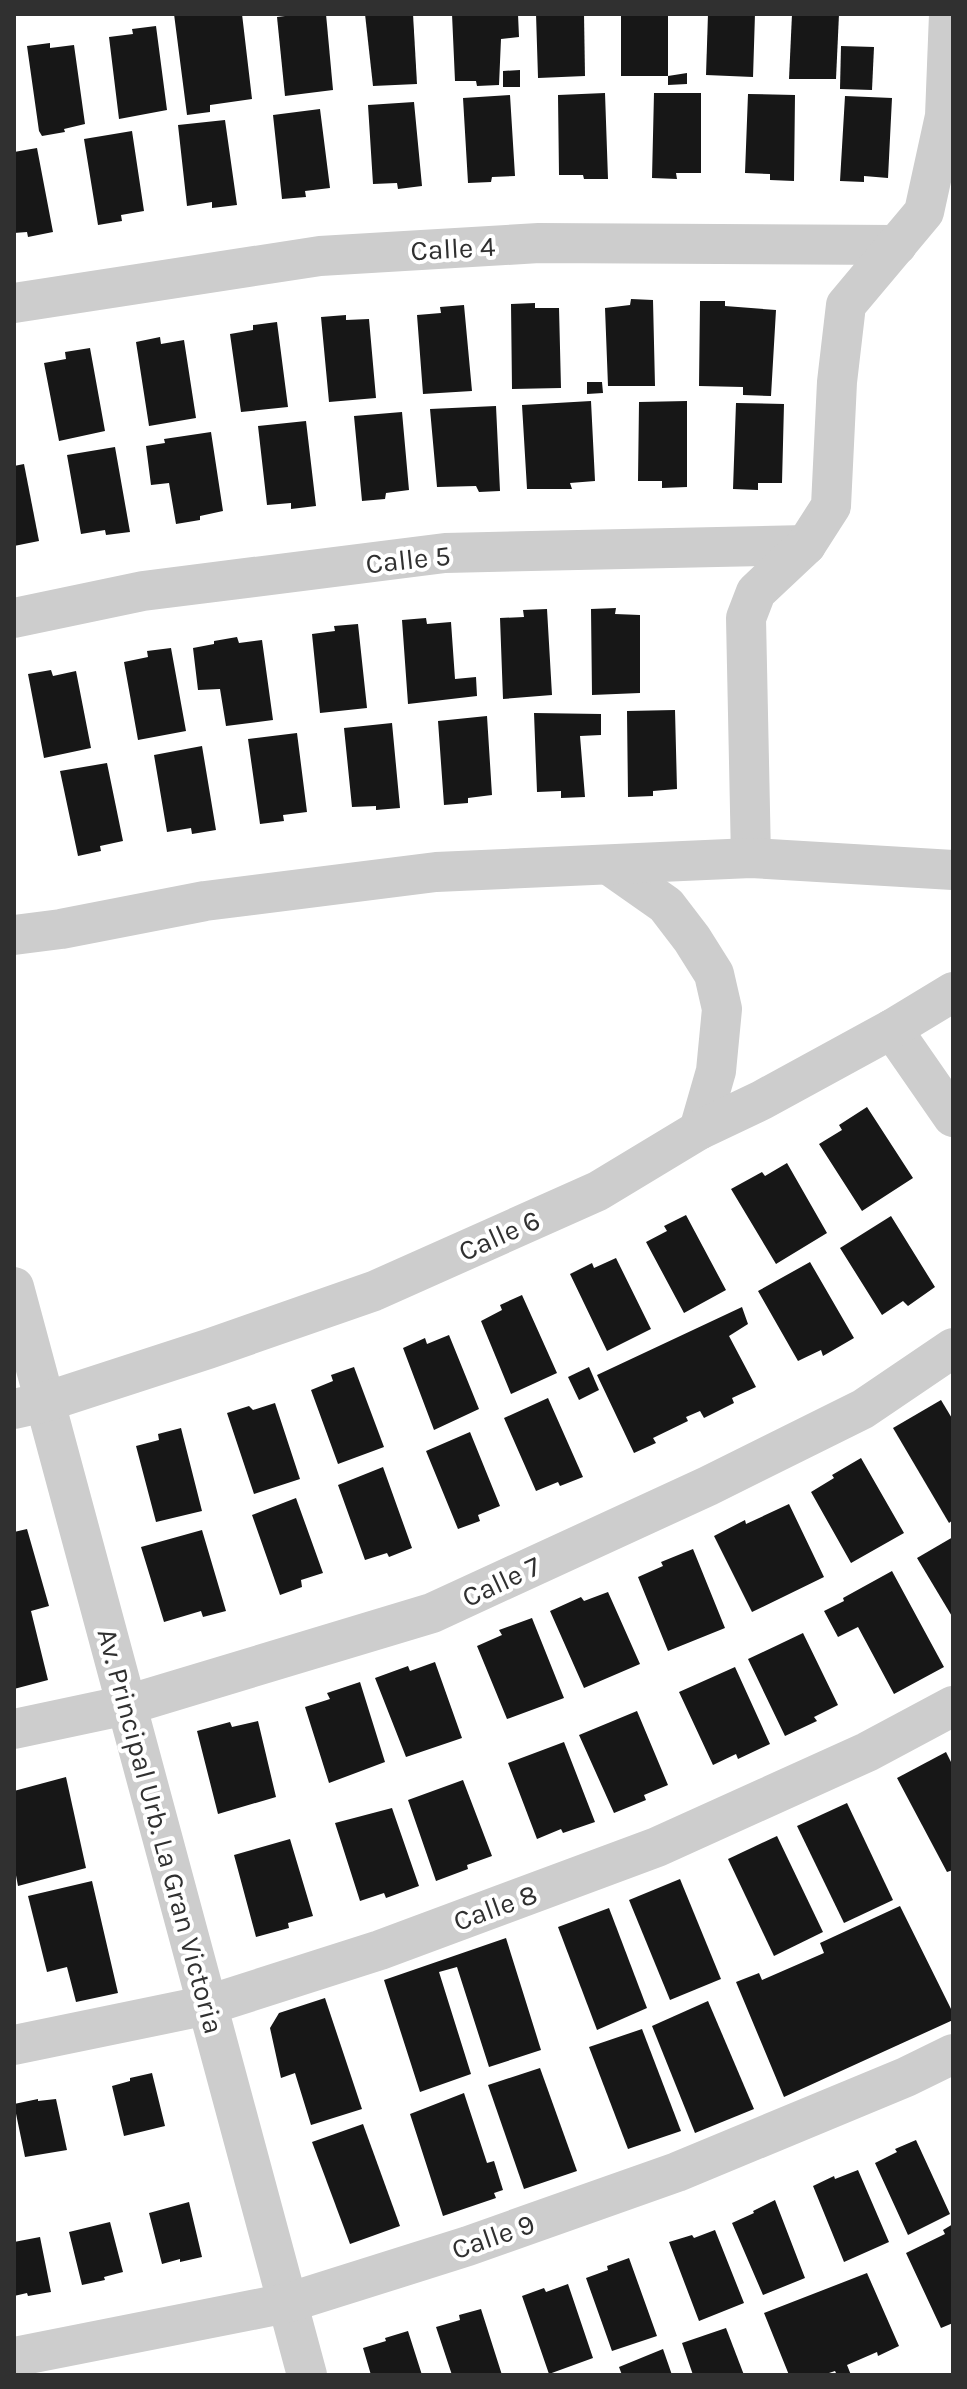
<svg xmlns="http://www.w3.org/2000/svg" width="967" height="2389" font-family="Karla,sans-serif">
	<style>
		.building { fill: #171717 }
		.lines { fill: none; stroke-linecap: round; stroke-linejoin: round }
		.street { stroke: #cdcdcd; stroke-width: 40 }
		.labels { text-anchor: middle; stroke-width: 8; stroke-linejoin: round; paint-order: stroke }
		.street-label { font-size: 28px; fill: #303030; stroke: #fff }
	</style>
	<rect width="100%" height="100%" fill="#fff"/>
	<g class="building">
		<path d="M174 14H242L252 99 210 105V112L187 115Z"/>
		<path d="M301 14H326L333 90 285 96 277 17Z"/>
		<path d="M365 14H413L417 84 373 86Z"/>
		<path d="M452 14H518L519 37 501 39 499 85 477 86 476 81H455Z"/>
		<path d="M536 14H584L585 76 538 78Z"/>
		<rect x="621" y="14" width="47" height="62"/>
		<path d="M708 14H755L753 77 706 75Z"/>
		<path d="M792 14H839L836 79H789Z"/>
		<path d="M156 26 167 110 119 119 109 37 133 34 132 29Z"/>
		<path d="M50 43V48L74 45 85 124 64 129 65 132 42 136 39 131 27 46Z"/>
		<path d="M841 46 874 47 872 90 840 89Z"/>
		<path d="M520 70V87H503V71Z"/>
		<path d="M687 73V84L668 85V76Z"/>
		<path d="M605 93 608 179H584L583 175H559L558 95Z"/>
		<path d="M654 93H701V173H676L677 179 652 178Z"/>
		<path d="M748 94 795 95 794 181 770 180V174L745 173Z"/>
		<path d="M510 95 515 176 492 177 491 182 468 183 463 98Z"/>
		<path d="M845 96 892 98 888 178 864 176V182L840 181Z"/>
		<path d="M414 102 422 186 398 189 397 183 373 184 368 105Z"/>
		<path d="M320 109 330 188 305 191 306 197 282 199 273 115Z"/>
		<path d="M225 120 237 205 212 208V202L187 206 178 125Z"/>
		<path d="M132 131 144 211 121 215 122 221 98 225 84 139Z"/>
		<path d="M37 148 53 232 28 237 27 232 14 233V152Z"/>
		<path d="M631 299 653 300 655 386H608L605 308 630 305Z"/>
		<path d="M700 301H725V306L776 310 771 396 743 395V387L699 386Z"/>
		<path d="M535 303V308H559L561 388 512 389 511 304Z"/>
		<path d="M464 305 472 391 423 394 417 315 441 313 440 307Z"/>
		<path d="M346 315V320L369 319 376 398 329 402 321 317Z"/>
		<path d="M277 322 288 407 241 412 230 334 253 330V325Z"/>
		<path d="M160 337 161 344 184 340 196 418 149 426 136 342Z"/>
		<path d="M90 348 105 431 59 441 44 363 66 359 65 352Z"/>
		<path d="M587 382H602L603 393 587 394Z"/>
		<path d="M591 401 595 481 570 483 572 489H527L522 405Z"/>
		<path d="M687 401V487L662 488V481H638L639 402Z"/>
		<path d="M736 403 784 404 782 483H758V490L733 489Z"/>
		<path d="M496 406 500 491 479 492 476 486 437 487 430 409Z"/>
		<path d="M402 412 409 490 386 493 385 499 362 501 354 416Z"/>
		<path d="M306 421 316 506 291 509V503L267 505 258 426Z"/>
		<path d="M211 432 223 511 200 516V520L176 524 169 483 151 485 146 446 165 443 164 439Z"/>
		<path d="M115 447 130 532 106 535 105 530 81 534 67 455Z"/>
		<path d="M24 464 39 541 14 546V466Z"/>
		<path d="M616 608 615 614 640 615V693L592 695 591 609Z"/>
		<path d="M547 609 552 695 503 699 500 618 524 617 523 610Z"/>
		<path d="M426 618 427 624 451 622 455 679 476 677 477 696 408 704 402 620Z"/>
		<path d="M358 624 367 708 320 713 312 634 335 631 334 626Z"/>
		<path d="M237 637 239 643 262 640 273 720 226 726 220 689 198 690 193 648 214 644V641Z"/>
		<path d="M171 648 186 731 138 740 124 662 148 657 147 651Z"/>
		<path d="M51 670 53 676 76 671 91 748 44 758 28 674Z"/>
		<path d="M675 710 677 789 653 791V796L628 797 627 711Z"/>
		<path d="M534 713 601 714V735L580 736 585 797 561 798V791L537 792Z"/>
		<path d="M487 716 492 795 468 798V803L444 805 438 721Z"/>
		<path d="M392 723 400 808 376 810V806L352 807 344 728Z"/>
		<path d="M297 733 307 812 283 815 284 821 260 824 248 739Z"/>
		<path d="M202 746 216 830 192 834 191 828 167 832 154 755Z"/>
		<path d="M107 763 123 841 100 846 101 851 78 856 60 771Z"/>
		<path d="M867 1107 913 1178 862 1211 819 1144 842 1130 839 1125Z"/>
		<path d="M787 1163 827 1233 776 1264 731 1189 762 1172 765 1176Z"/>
		<path d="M686 1215 726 1290 684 1313 646 1242 667 1231 664 1226Z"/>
		<path d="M891 1216 935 1287 908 1306 903 1301 882 1315 840 1248Z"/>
		<path d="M616 1258 651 1329 607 1351 570 1274 592 1263 594 1268Z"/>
		<path d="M810 1262 854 1338 823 1356 821 1350 798 1361 758 1291Z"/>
		<path d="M522 1295 557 1373 511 1394 481 1321 502 1310 500 1305Z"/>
		<path d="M742 1307 748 1324 729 1336 756 1387 732 1398 734 1403 704 1418 700 1411 686 1417 688 1421 653 1438 656 1443 634 1453 597 1375Z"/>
		<path d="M449 1335 479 1409 434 1430 403 1348 425 1338 427 1344Z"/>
		<path d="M354 1367 384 1447 338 1464 311 1390 333 1381 331 1375Z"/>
		<path d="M589 1367 599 1390 579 1400 568 1377Z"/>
		<path d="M548 1398 583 1477 560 1486 558 1482 536 1491 504 1418Z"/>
		<path d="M941 1400 953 1420V1520L949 1523 893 1428Z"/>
		<path d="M275 1403 300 1479 254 1494 227 1413 249 1406 253 1410Z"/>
		<path d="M181 1428 202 1511 156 1522 136 1446 159 1440 158 1434Z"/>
		<path d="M470 1432 500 1506 478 1515 480 1521 458 1529 426 1451Z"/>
		<path d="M861 1458 904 1533 851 1563 811 1492 834 1478 832 1475Z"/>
		<path d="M383 1467 412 1548 389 1557 387 1553 365 1560 338 1485Z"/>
		<path d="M296 1498 323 1573 301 1580 302 1587 280 1595 252 1515Z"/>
		<path d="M789 1504 824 1577 752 1612 714 1536 745 1520 746 1524Z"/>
		<path d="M27 1529 49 1606 31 1611 48 1680 14 1689V1532Z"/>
		<path d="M202 1530 226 1611 203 1617 201 1611 164 1622 141 1547Z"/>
		<path d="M953 1537V1618L917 1558Z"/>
		<path d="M693 1549 725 1628 668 1651 638 1577 663 1566 661 1562Z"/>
		<path d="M892 1571 944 1667 894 1694 858 1627 838 1637 824 1611 844 1601 843 1598Z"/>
		<path d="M608 1592 640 1664 584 1688 550 1611 581 1597 584 1601Z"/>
		<path d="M532 1618 564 1698 507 1719 477 1646 502 1635 499 1630Z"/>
		<path d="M803 1633 838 1705 814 1717 817 1721 785 1736 748 1659Z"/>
		<path d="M435 1662 462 1738 406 1757 375 1678 408 1666 410 1671Z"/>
		<path d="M735 1667 770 1744 738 1759 736 1754 713 1765 679 1692Z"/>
		<path d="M360 1682 385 1762 329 1783 305 1707 330 1699 327 1693Z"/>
		<path d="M637 1711 668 1785 644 1795 646 1800 614 1813 579 1735Z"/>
		<path d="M258 1721 276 1797 218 1814 197 1731 230 1722 232 1727Z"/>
		<path d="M564 1742 595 1822 563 1833 561 1829 537 1839 508 1763Z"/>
		<path d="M946 1752 953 1766V1870L947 1872 897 1778Z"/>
		<path d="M66 1777 86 1868 18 1886 14 1865V1791Z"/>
		<path d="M463 1780 492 1856 467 1865 468 1869 436 1881 408 1800Z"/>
		<path d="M847 1803 893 1900 844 1923 797 1826Z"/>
		<path d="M392 1808 419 1886 386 1898 384 1893 360 1901 335 1823Z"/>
		<path d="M777 1836 823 1932 774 1956 728 1859Z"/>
		<path d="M290 1839 313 1916 288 1923 289 1928 256 1937 234 1855Z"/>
		<path d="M680 1879 721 1979 670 2000 629 1900Z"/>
		<path d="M92 1881 118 1993 76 2002 67 1967 47 1972 28 1896Z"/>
		<path d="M900 1906 953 2013V2020L784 2097 736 1982 759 1973 762 1980 824 1953 820 1943Z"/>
		<path d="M609 1908 647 2008 597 2030 558 1927Z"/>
		<path d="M506 1938 541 2050 489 2067 457 1967 439 1972 471 2074 420 2092 384 1980Z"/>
		<path d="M325 1998 362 2109 311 2125 295 2073 281 2078 270 2028 279 2013Z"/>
		<path d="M708 2001 754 2109 695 2133 652 2026Z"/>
		<path d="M642 2029 681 2131 628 2149 589 2047Z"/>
		<path d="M540 2068 577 2171 524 2189 488 2085Z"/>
		<path d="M152 2073 165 2126 124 2136 112 2086 130 2081V2078Z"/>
		<path d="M464 2093 487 2163 494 2161 503 2190 494 2193 496 2198 443 2216 410 2114Z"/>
		<path d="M38 2099V2101L56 2099 67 2150 25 2157 14 2104Z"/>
		<path d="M363 2124 400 2226 350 2244 312 2142Z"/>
		<path d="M916 2140 950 2214 908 2235 875 2163 897 2152 895 2149Z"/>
		<path d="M858 2170 889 2242 844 2262 813 2186 834 2176 835 2179Z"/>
		<path d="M775 2200 805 2278 763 2295 732 2223 754 2213 753 2211Z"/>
		<path d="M189 2202 202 2257 180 2262V2259L162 2264 149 2213Z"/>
		<path d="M110 2222 123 2272 104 2277 105 2280 82 2285 69 2232Z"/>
		<path d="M953 2224V2323L941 2328 906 2253 945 2234 943 2230Z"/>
		<path d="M715 2230 744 2303 699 2321 669 2242 692 2235 694 2238Z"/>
		<path d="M40 2237 51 2292 28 2296 27 2293 14 2296V2242Z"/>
		<path d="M629 2258 657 2336 612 2351 586 2278 608 2270 607 2266Z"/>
		<path d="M867 2273 899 2346 878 2356 877 2352 847 2365 851 2375H837L835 2371 823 2375H789L764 2313Z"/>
		<path d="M568 2284 593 2358 549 2374 522 2296 544 2288 546 2292Z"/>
		<path d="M481 2309 502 2375H452L436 2327 460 2320 459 2315Z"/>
		<path d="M726 2328 744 2375H693L682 2343Z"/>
		<path d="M408 2331 422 2375H371L363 2348 386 2341 385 2338Z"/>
		<path d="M663 2349 672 2375H622L619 2367Z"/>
	</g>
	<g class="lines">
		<g class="street">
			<path d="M14 303 320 256 539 243 897 245"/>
			<path d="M14 618 143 591 445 553 806 545"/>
			<path d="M751 858 746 618 756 592 806 545 831 506 837 382 846 305 924 212 945 116 949 14"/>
			<path d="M609 865 666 905 692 939 714 974 722 1009 716 1071 699 1130"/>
			<path d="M14 935 61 929 205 901 436 872 751 858 953 870"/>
			<path d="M892 1029 953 1117"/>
			<path d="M14 1287 307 2375"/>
			<path d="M14 1409 45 1402 208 1349 374 1291 598 1191 699 1130 762 1100 892 1029 953 992"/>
			<path d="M14 1729 127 1705 432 1613 708 1486 863 1409 953 1348"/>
			<path d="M14 2045 208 2005 380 1950 657 1847 867 1752 953 1706"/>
			<path d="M14 2357 287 2303 468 2246 677 2172 906 2077 953 2054"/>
		</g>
	</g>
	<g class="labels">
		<g class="street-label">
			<text transform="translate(453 248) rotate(-3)" y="10">Calle 4</text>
			<text transform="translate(408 559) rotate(-6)" y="10">Calle 5</text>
			<text transform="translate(499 1235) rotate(-24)" y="10">Calle 6</text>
			<text transform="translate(501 1581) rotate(-25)" y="10">Calle 7</text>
			<text transform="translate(161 1831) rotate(75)" y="10">Av. Principal Urb. La Gran Victoria</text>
			<text transform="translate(495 1907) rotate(-20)" y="10">Calle 8</text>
			<text transform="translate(493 2236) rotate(-19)" y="10">Calle 9</text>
		</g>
	</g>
	<rect width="967" height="2389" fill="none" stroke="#303030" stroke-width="32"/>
</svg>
